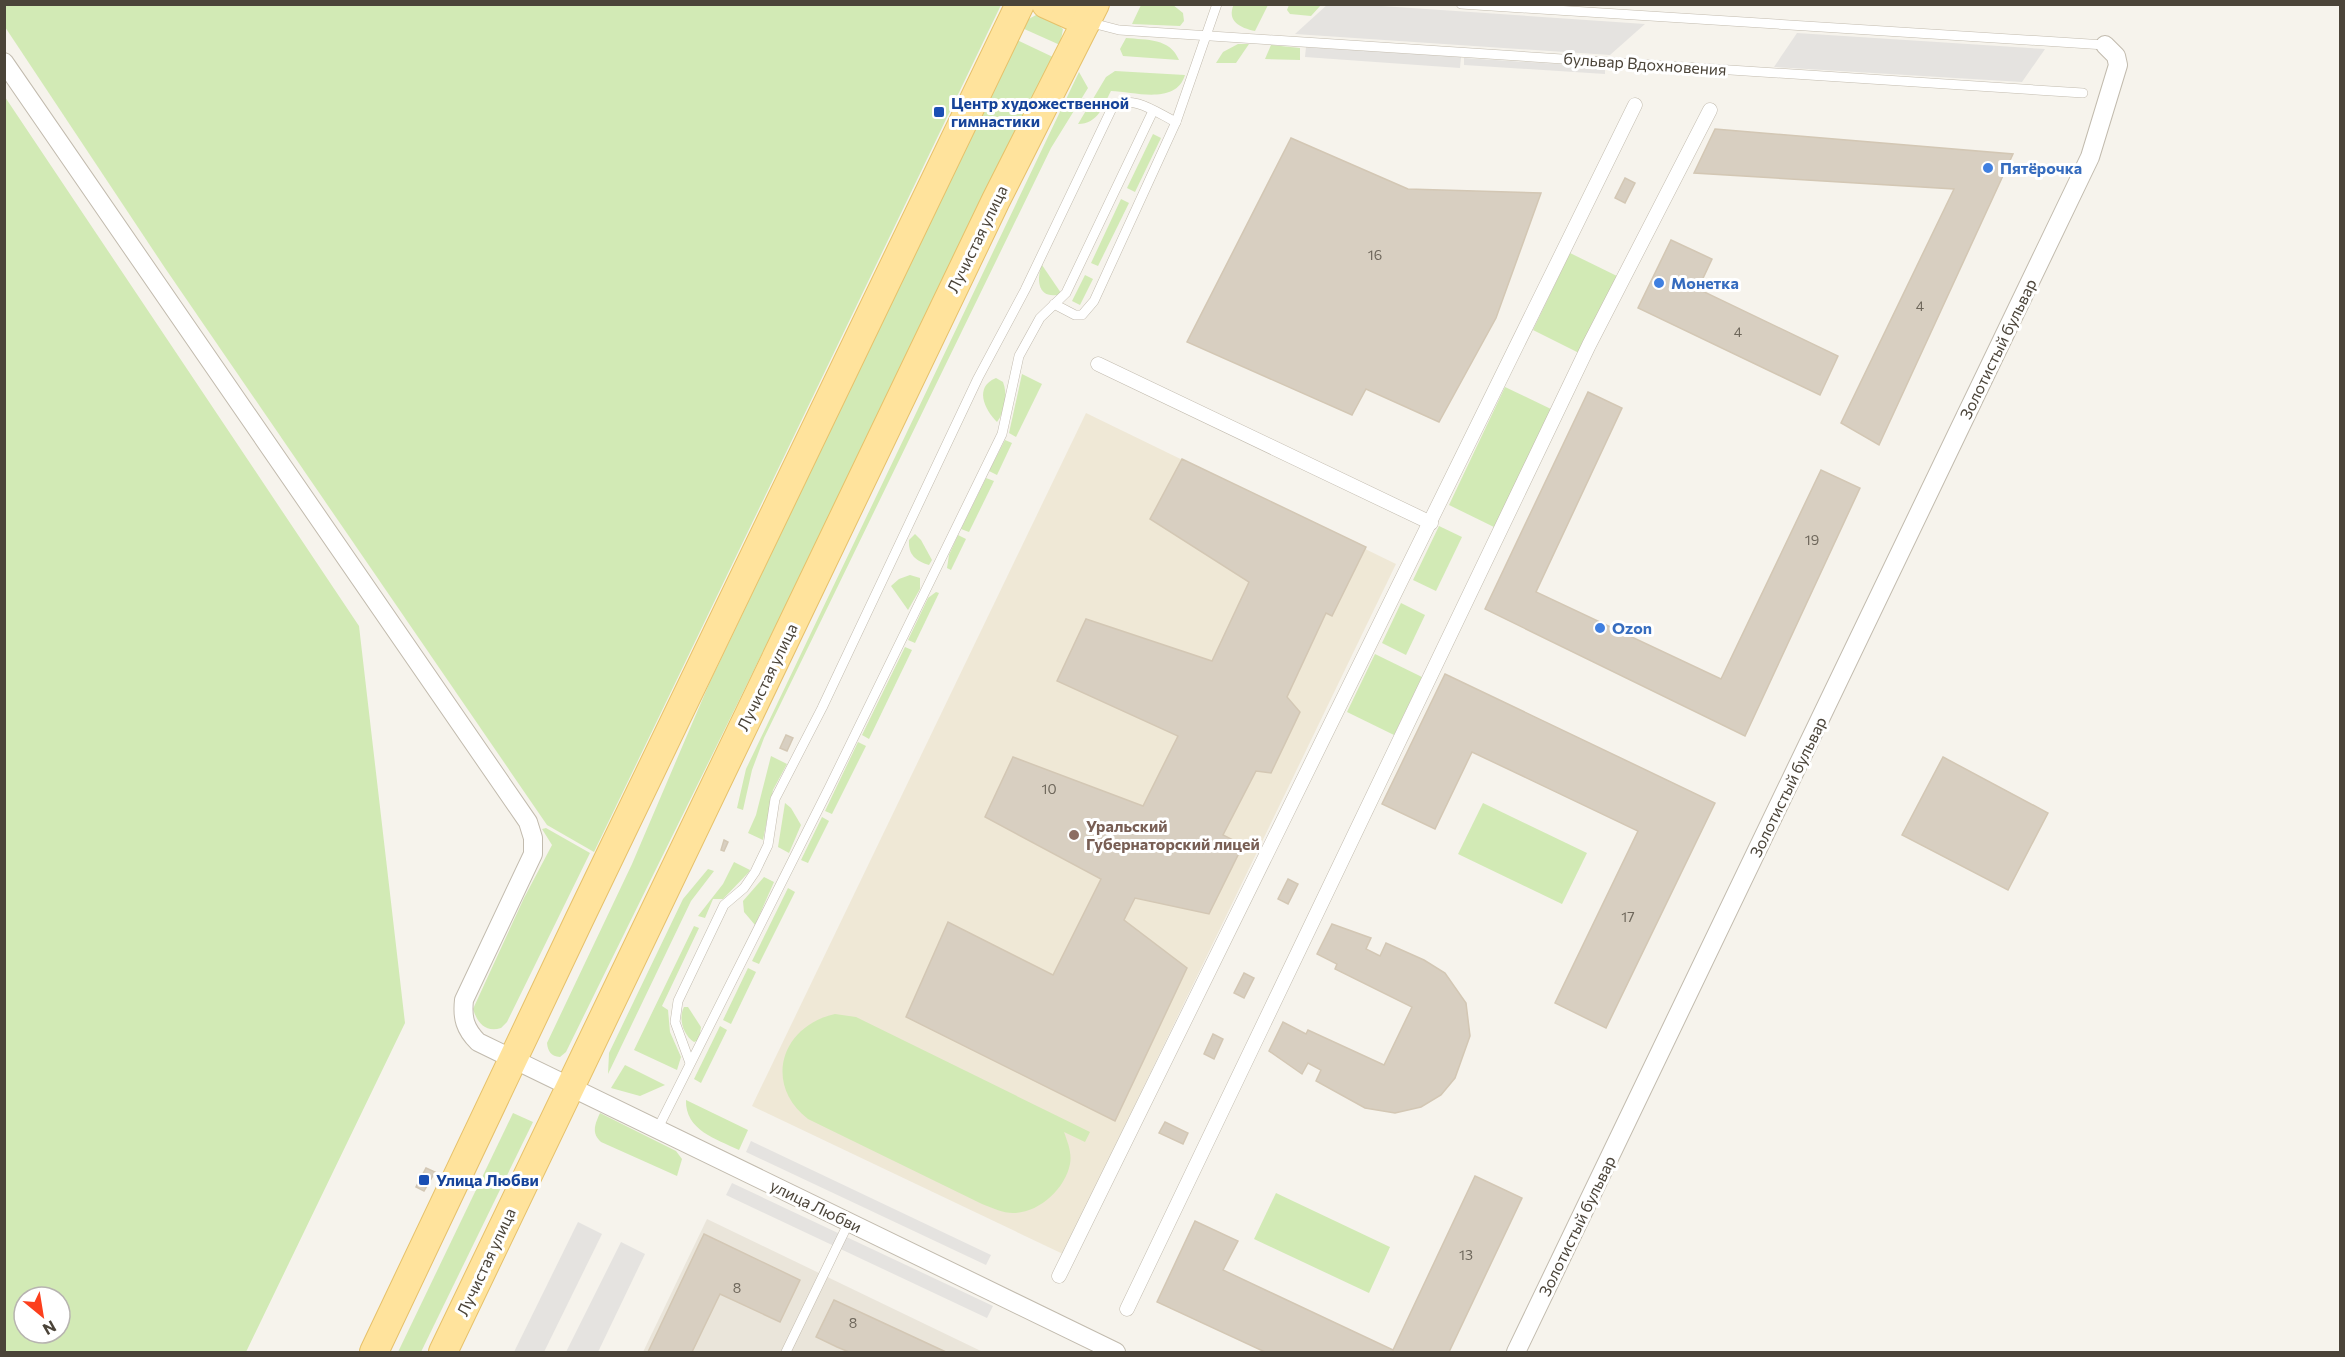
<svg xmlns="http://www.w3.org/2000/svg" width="2345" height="1357" font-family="Commissioner,sans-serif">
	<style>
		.residential { fill: #eae5da }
		.education { fill: #efe8d6 }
		.green { fill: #d2eab5; fill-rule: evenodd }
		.parking { fill: #e5e3e0 }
		.building { fill: #d8cfc1; stroke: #d3c7b4; stroke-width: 1.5 }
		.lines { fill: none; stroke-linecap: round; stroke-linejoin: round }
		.service-casing { stroke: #c2bbae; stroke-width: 10 }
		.pedestrian-casing { stroke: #c2bbae; stroke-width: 15 }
		.minor-casing { stroke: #c2bbae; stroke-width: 20 }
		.primary-casing { stroke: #e6c16a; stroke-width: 30 }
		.service { stroke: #fff; stroke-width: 9 }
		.pedestrian { stroke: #fff; stroke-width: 14 }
		.minor { stroke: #fff; stroke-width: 18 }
		.primary { stroke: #ffe39c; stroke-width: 28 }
		.transit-dot { fill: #1a4fb4; stroke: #fff; stroke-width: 2 }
		.shop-dot { fill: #3f7fe0; stroke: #fff; stroke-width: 2 }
		.education-dot { fill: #8d6e63; stroke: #fff; stroke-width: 2 }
		.labels { text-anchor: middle; stroke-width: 6; stroke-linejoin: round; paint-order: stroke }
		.number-label { font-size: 14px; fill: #6e675b }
		.street-label { font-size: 16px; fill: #4b4439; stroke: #fff }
		.transit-label { font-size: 16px; font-weight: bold; fill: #164399; stroke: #fff; text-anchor: start }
		.shop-label { font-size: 16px; font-weight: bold; fill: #366cbe; stroke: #fff; text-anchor: start }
		.education-label { font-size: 16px; font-weight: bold; fill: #785e54; stroke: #fff; text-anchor: start }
	</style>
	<rect width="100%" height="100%" fill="#f6f3ec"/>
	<path class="residential" d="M707 1219 983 1352H643Z"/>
	<path class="education" d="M1086 413 1396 564 1063 1254 752 1106Z"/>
	<g class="green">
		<path d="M1234 4H1268V5L1255 31C1240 28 1226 21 1234 4Z"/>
		<path d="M4 5H1001L594 852 547 825 165 268 5 27Z"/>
		<path d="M1141 5H1173L1183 13 1184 21 1180 26 1132 24Z"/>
		<path d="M1289 5V4L1321 5 1311 16 1290 14 1287 10Z"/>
		<path d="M1036 15H1045L1063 29 1060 45 1022 28 1027 20Z"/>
		<path d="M1126 38C1147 40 1170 38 1179 60L1123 56 1120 49Z"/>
		<path d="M1017 40 1055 58 566 1052 560 1057C551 1056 548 1052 547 1043L632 864 709 684Z"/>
		<path d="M1238 44H1249L1236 63H1216L1223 52Z"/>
		<path d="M1271 45 1300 48V60L1265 59Z"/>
		<path d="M1115 71 1185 75C1176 105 1135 92 1111 91 1103 106 1098 124 1078 124L1106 77Z"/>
		<path d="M1079 72 1088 88 1051 148 764 738 752 770 743 810 737 808 746 769Z"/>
		<path d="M5 97 359 626 405 1023 246 1352H5ZM24 1297H60V1333H24Z"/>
		<path d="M1153 134 1161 138 1135 192 1127 188Z"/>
		<path d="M1121 199 1129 203 1098 266 1091 263Z"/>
		<path d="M1570 253 1617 276 1579 353 1533 330Z"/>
		<path d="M1042 265 1061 293 1057 295C1038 298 1036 279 1042 265Z"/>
		<path d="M1085 275 1093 279 1080 305 1072 301Z"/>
		<path d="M1022 374 1042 384 1016 437 1009 433Z"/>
		<path d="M996 378 1003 382C1008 395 1005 411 997 422 984 409 974 387 996 378Z"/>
		<path d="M1505 387 1553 410 1496 528 1449 505Z"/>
		<path d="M1005 440 1012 443 997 475 989 471Z"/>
		<path d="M986 478 994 481 969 532 961 529Z"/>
		<path d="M1439 526 1462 537 1436 591 1413 580Z"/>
		<path d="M915 534 921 540 932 560 929 565C916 561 908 555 909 540Z"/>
		<path d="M958 535 966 539 951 570 947 568 949 555Z"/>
		<path d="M910 575 920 578V589L908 610 891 586 899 579Z"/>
		<path d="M936 592 939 593 915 643 908 640 928 598Z"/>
		<path d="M1401 603 1425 615 1406 655 1382 643Z"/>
		<path d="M905 647 912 650 869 739 862 735Z"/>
		<path d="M1375 654 1422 677 1394 735 1347 712Z"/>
		<path d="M858 742 866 746 832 814 825 811Z"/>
		<path d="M771 756 787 764 773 790 763 840 748 833 756 815Z"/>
		<path d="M785 803 791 808 801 825 789 853 778 847Z"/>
		<path d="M1483 803 1587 853 1562 904 1458 854Z"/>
		<path d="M822 817 829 821 808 863 801 860Z"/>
		<path d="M546 828 590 853 507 1022 501 1028C485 1033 477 1022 473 1009L524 898 552 845 542 829Z"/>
		<path d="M734 862 750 870 748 873 723 899H713L705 918 698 916 723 884Z"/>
		<path d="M708 869 714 871 691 901 608 1074 609 1053 683 899Z"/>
		<path d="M764 877 774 882 755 925 744 912 743 901Z"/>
		<path d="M788 888 795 892 759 964 752 961Z"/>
		<path d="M694 926 699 928 662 1006 668 1010 670 1032 681 1057 677 1070 634 1050Z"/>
		<path d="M748 968 756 972 731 1024 723 1020Z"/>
		<path d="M684 1007H688L701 1027 699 1040 694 1042C683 1035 678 1018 684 1007Z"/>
		<path d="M835 1014 856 1017 1090 1132 1085 1142 1064 1132C1068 1143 1072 1153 1070 1164 1065 1189 1039 1213 1013 1213 1003 1213 992 1208 982 1204L808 1119C763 1084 781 1026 835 1014Z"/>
		<path d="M720 1026 727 1030 701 1083 694 1079Z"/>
		<path d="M625 1065 665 1085 640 1096 611 1088Z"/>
		<path d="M686 1100 748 1130 739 1150C716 1139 685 1130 686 1100Z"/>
		<path d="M513 1113 533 1122 421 1352H398Z"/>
		<path d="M600 1113 676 1151 682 1159 677 1176 601 1142C591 1133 595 1124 600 1113Z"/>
		<path d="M1276 1193 1390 1247 1369 1293 1254 1239Z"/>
	</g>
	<g class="parking">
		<path d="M1328 4 1367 5 1645 24 1610 55 1295 34Z"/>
		<path d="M1797 33 2045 49 2022 82 1774 67Z"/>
		<path d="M1306 47 1461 57 1460 68 1305 57Z"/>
		<path d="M1464 58 1605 67V74L1464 65Z"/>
		<path d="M751 1141 991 1255 986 1265 746 1152Z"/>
		<path d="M732 1183 993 1306 987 1318 726 1195Z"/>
		<path d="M578 1222 602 1234 544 1352H514Z"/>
		<path d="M621 1242 645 1254 598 1352H566Z"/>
	</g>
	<g class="building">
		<path d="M1715 129 2013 154 1879 445 1841 423 1954 189 1694 173Z"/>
		<path d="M1291 138 1408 189 1541 193 1496 318 1439 422 1366 389 1352 415 1187 342Z"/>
		<path d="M1625 178 1635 183 1625 203 1615 198Z"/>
		<path d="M1671 240 1712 259 1698 289 1838 356 1820 395 1638 308Z"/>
		<path d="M1588 392 1622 408 1536 592 1721 679 1821 470 1860 488 1745 736 1485 609Z"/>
		<path d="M1182 459 1366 547 1332 616 1326 613 1287 697 1300 712 1271 773 1256 771 1223 835 1243 845 1209 914 1135 898 1124 920 1187 968 1115 1121 906 1017 948 922 1053 975 1101 879 985 817 1013 757 1143 806 1178 736 1057 681 1086 619 1212 661 1249 582 1150 519Z"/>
		<path d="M1445 674 1715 803 1606 1028 1555 1003 1638 831 1472 752 1435 829 1382 804Z"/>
		<path d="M786 735 793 738 787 751 780 748Z"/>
		<path d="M1943 757 2048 813 2008 890 1902 835Z"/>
		<path d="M724 840 728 842 724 851 721 850Z"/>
		<path d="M1288 879 1298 884 1288 904 1278 899Z"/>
		<path d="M1332 924 1371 938 1366 949 1380 956 1386 943 1424 960 1445 973 1466 1003 1470 1036 1455 1078 1441 1095 1421 1107 1395 1113 1365 1108 1316 1081 1321 1070 1308 1063 1302 1074 1269 1051 1283 1022 1306 1034 1308 1030 1384 1065 1412 1007 1335 969 1337 964 1317 954Z"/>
		<path d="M1244 973 1254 978 1244 998 1234 993Z"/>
		<path d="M1213 1034 1223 1039 1214 1059 1204 1054Z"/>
		<path d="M1165 1122 1188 1133 1183 1144 1159 1133Z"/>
		<path d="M426 1168 435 1172 424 1191 416 1187Z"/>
		<path d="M1475 1176 1522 1198 1449 1352H1265L1157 1302 1195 1221 1238 1241 1223 1270 1393 1350Z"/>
		<path d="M704 1234 800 1280 780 1322 720 1294 692 1352H648Z"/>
		<path d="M834 1300 875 1319 946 1352H849L837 1347 816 1337Z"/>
	</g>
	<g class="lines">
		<g class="service-casing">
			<g id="service">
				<path d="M1461 4 2105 45"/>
				<path d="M1088 22 1119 30 2083 93"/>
				<path d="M1054 304 1075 315H1082L1094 301 1176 122"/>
				<path d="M690 1063 675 1022 678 1001 724 905 744 888 755 872 768 845 775 799 822 708 978 378 1025 290 1113 106C1133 94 1157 113 1176 122L1217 4"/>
				<path d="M657 1130 829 788 1002 434 1019 356 1040 318 1066 293 1153 111"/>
				<path d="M786 1352 849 1222"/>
			</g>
		</g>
		<g class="pedestrian-casing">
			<g id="pedestrian">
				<path d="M1098 364 1431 523"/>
				<path d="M1059 1276 1635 105"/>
				<path d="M1127 1309 1589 345 1710 110"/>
			</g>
		</g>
		<g class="minor-casing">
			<g id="minor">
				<path d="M4 62 528 822 533 838V854L464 1000C462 1018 465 1029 478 1042L1116 1352"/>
				<path d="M1516 1352 2090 157 2118 65 2116 56 2105 45"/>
			</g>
		</g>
		<g class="primary-casing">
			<g id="primary">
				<path d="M1046 4 1086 22"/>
				<path d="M374 1352 579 920 1020 4"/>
				<path d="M443 1352 996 200 1095 4"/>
			</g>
		</g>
		<use href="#service" class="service"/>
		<use href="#pedestrian" class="pedestrian"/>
		<use href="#minor" class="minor"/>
		<use href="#primary" class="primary"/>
	</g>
	<g class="transit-dot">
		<rect x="933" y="106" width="12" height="12" rx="3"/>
		<rect x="418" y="1174" width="12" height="12" rx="3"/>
	</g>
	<g class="shop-dot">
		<circle cx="1988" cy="168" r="6"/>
		<circle cx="1659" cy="283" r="6"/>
		<circle cx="1600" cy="628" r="6"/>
	</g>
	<circle class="education-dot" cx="1074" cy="835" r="6"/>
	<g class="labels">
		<g class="number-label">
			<text x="1375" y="260">16</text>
			<text x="1920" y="311">4</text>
			<text x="1738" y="337">4</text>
			<text x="1812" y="545">19</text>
			<text x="1049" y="794">10</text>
			<text x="1628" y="922">17</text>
			<text x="1466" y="1260">13</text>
			<text x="737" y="1293">8</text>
			<text x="853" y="1328">8</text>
		</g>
		<g class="street-label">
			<text transform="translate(1645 64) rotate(4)" y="6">бульвар Вдохновения</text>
			<text transform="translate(977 239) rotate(-64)" y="6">Лучистая улица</text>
			<text transform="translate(1998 349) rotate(-64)" y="6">Золотистый бульвар</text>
			<text transform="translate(767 677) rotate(-64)" y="6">Лучистая улица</text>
			<text transform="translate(1788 787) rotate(-64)" y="6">Золотистый бульвар</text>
			<text transform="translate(816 1206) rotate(26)" y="6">улица Любви</text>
			<text transform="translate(1577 1226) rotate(-64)" y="6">Золотистый бульвар</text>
			<text transform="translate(486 1262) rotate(-65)" y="6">Лучистая улица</text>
		</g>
		<g class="transit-label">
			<text x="951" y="109">Центр художественной<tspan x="951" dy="18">гимнастики</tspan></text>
			<text x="436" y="1186">Улица Любви</text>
		</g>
		<g class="shop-label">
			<text x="2000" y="174">Пятёрочка</text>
			<text x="1671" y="289">Монетка</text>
			<text x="1612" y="634">Ozon</text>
		</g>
		<g class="education-label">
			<text x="1086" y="832">Уральский<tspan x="1086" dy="18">Губернаторский лицей</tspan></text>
		</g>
	</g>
	<rect width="2345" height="1357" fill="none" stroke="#4b4439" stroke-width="12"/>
	<g transform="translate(42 1315) rotate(150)"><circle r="28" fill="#ffffff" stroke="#b7b4b0" stroke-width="1.5"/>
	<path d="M0-4.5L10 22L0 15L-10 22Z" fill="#fc3f1d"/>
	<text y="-9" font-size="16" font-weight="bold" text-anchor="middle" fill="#4b4439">N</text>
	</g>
</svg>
